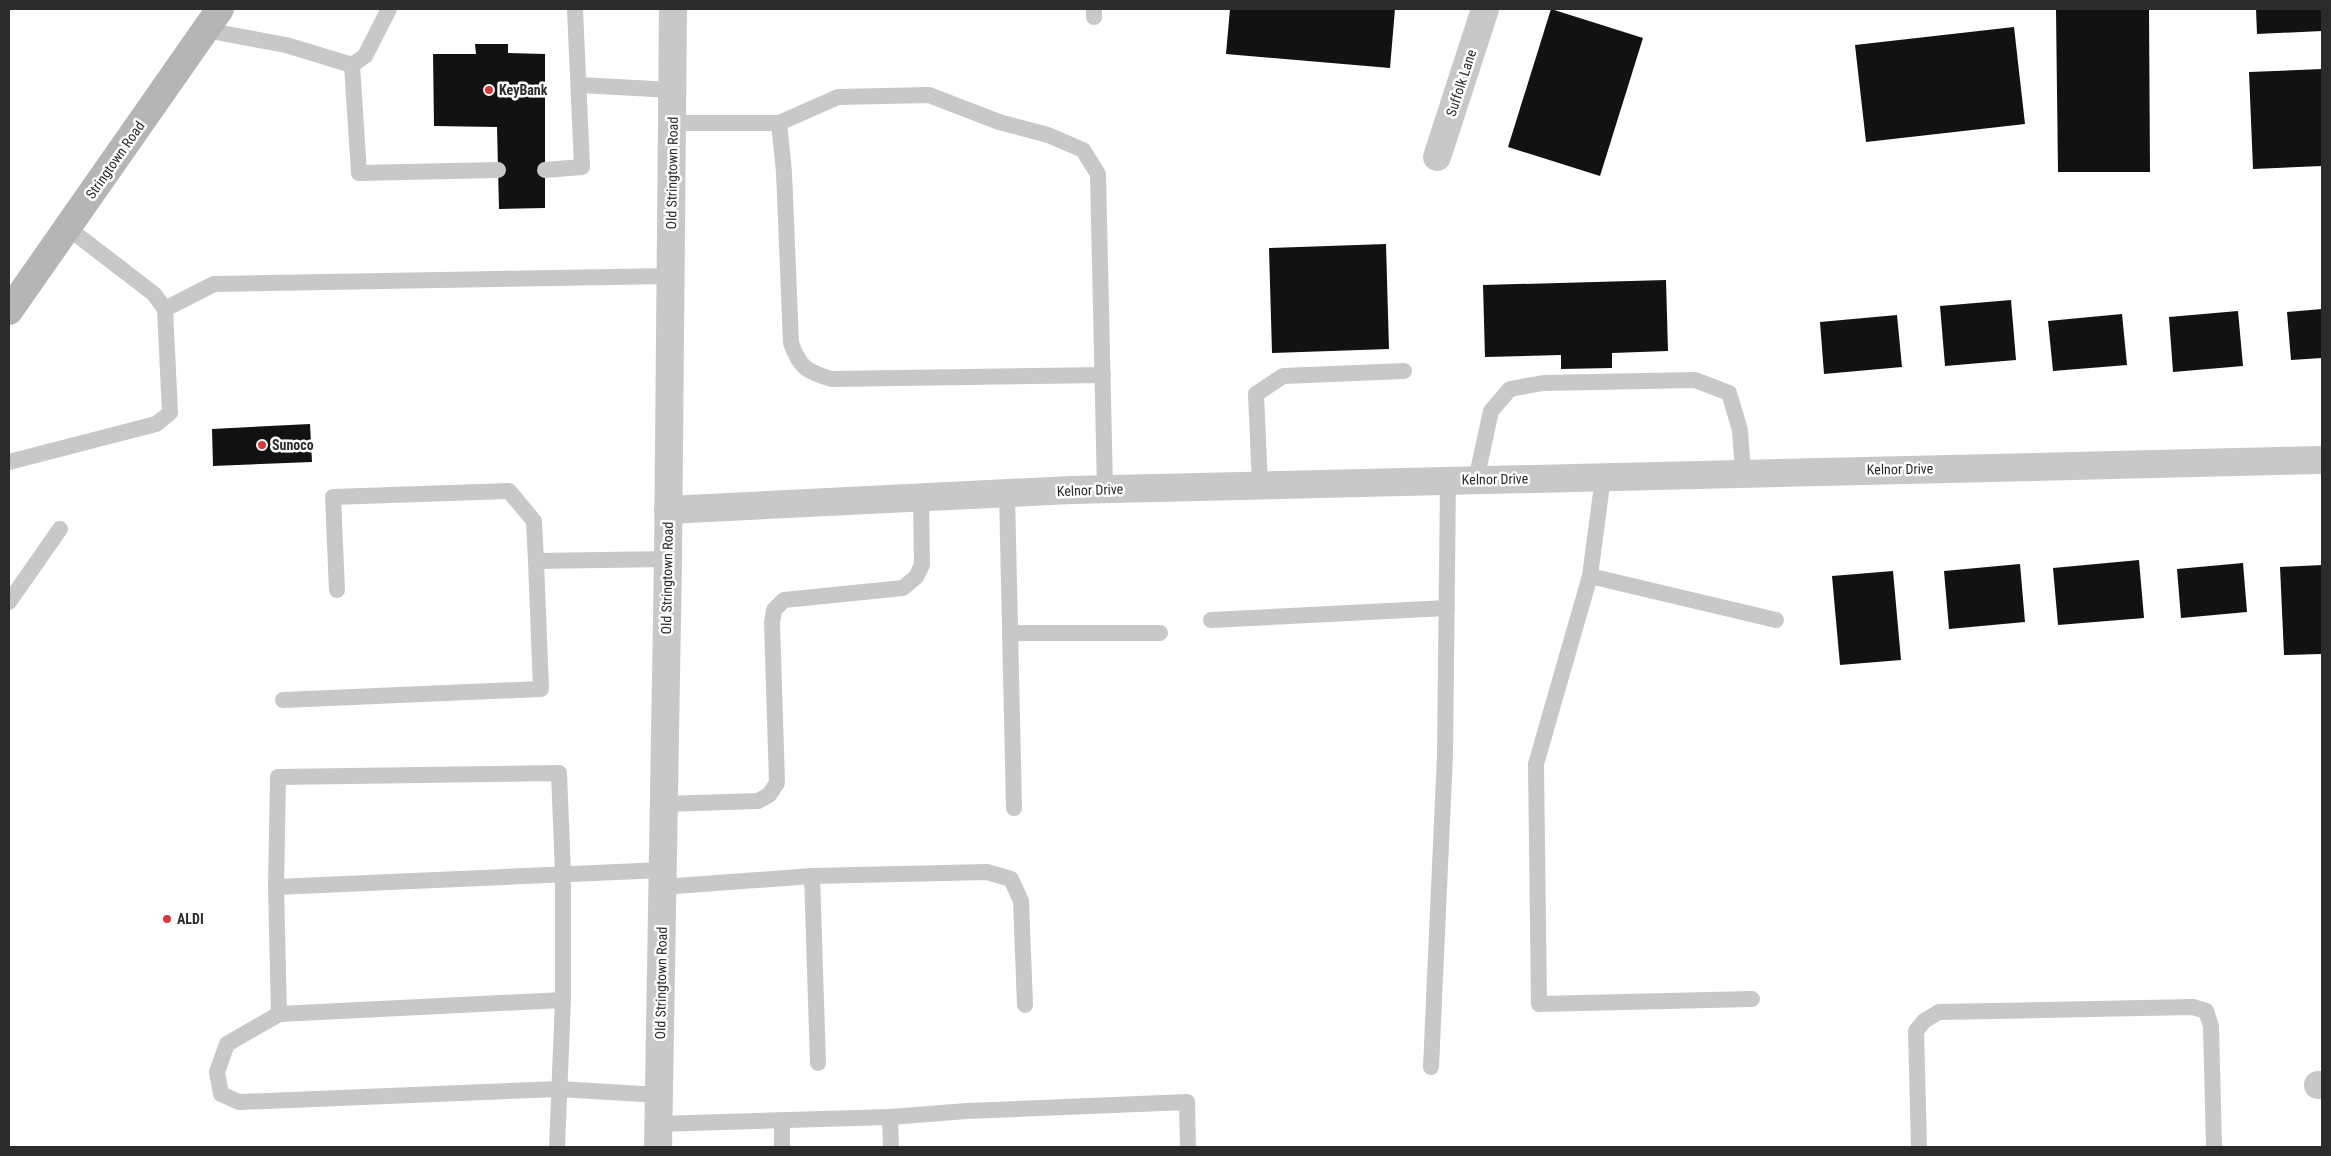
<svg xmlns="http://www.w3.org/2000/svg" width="2331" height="1156" font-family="'Roboto Condensed',sans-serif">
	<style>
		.building { fill: #121212 }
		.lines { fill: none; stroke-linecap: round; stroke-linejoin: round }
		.service { stroke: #c8c8c8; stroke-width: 16 }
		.minor { stroke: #c8c8c8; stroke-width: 28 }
		.tertiary { stroke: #c8c8c8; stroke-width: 28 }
		.secondary { stroke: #b5b5b5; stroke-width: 28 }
		.poi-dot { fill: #d63a3a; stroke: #fff; stroke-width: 2 }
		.labels { text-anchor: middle; stroke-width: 5; stroke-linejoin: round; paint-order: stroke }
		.street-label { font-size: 14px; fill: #2b2b2b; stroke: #fff }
		.poi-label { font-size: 14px; font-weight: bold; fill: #2b2b2b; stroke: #fff; text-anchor: start }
	</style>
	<rect width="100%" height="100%" fill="#fff"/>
	<g class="building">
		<path d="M1230 9H1395L1390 68 1226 54Z"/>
		<path d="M1551 9 1643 38 1600 176 1508 147Z"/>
		<path d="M2149 9 2150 172H2058L2056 10Z"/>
		<path d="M2256 9H2322V31L2257 34Z"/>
		<path d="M2014 27 2025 124 1866 142 1855 45Z"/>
		<path d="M475 44H508V53L545 54V208L499 209 497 127 434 126 433 54H476Z"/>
		<path d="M2322 69V166L2253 169 2249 72Z"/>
		<path d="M1386 244 1389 349 1272 353 1269 248Z"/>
		<path d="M1666 280 1668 351 1612 353V368L1561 369V355L1485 357 1483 285Z"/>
		<path d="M2011 300 2016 360 1945 366 1940 306Z"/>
		<path d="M2322 309V358L2291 360 2287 312Z"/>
		<path d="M2238 311 2243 366 2173 372 2169 317Z"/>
		<path d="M2122 314 2127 365 2053 371 2048 321Z"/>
		<path d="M1897 315 1902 367 1824 374 1820 322Z"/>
		<path d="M310 424 312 462 213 466 212 429Z"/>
		<path d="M2139 560 2144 618 2058 625 2053 568Z"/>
		<path d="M2243 563 2247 612 2181 618 2177 569Z"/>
		<path d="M2020 564 2025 622 1949 629 1944 571Z"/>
		<path d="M2322 565V654L2284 655 2280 567Z"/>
		<path d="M1893 571 1901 660 1840 665 1832 576Z"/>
	</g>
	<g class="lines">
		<g class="service">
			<path d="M1094 9V17"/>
			<path d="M205 30 286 45 352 65"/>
			<path d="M352 65 359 173 498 170"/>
			<path d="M352 65 365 56 389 9"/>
			<path d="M580 85 672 90"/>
			<path d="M672 123H779L838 97 929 95 999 122 1048 135 1083 150 1098 174 1105 489"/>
			<path d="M779 123 784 172 791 343C800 368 806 371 831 379L1103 375"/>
			<path d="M545 170 582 167 575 9"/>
			<path d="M165 309 214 284 671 276"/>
			<path d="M9 462 156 424 170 413 165 309 154 294 68 228"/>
			<path d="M1603 477 1590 576 1536 764 1539 1004 1752 999"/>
			<path d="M1476 480 1491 411 1510 389 1543 383 1695 380 1729 393 1740 430 1743 473"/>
			<path d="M1260 485 1256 394 1283 376 1404 371"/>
			<path d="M1007 493 1014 808"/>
			<path d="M1590 576 1776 620"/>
			<path d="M337 590 333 497 509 491 534 521 536 561"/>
			<path d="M9 602 60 529"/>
			<path d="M1211 620 1447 608"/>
			<path d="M1010 633H1160"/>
			<path d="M283 700 541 689 536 561 668 559"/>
			<path d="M664 804 758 801 769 795 777 783 772 623 774 610 784 600 903 588 916 577 922 565 921 497"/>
			<path d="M812 876 818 1063"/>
			<path d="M276 887 279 1014 563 1000V874L559 773 278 777 276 887 663 870"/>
			<path d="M662 887 812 876 987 872 1011 879 1021 901 1025 1005"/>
			<path d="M279 1014 227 1044 217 1072 221 1094 239 1102 559 1089 659 1095"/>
			<path d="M1431 1067 1445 755 1448 480"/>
			<path d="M890 1117 967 1111 1187 1102 1188 1147"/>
			<path d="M782 1121V1147"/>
			<path d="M658 1124 890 1117 891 1147"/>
			<path d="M557 1147 563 1000"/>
			<path d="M1919 1147 1916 1031 1924 1021 1939 1012 2193 1007 2206 1011 2211 1026 2214 1147"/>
		</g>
		<g class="minor">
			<path d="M1437 157 1485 9"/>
			<path d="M668 510 1071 490 2322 460"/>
			<path d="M2318 1085H2322"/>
		</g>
		<path class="tertiary" d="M658 1147 668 559 673 9"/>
		<path class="secondary" d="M9 311 220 9"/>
	</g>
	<g class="poi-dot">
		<circle cx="489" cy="90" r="5"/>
		<circle cx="262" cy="445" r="5"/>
		<circle cx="167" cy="919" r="5"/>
	</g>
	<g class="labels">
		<g class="street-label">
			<text transform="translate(1461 83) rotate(-72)" y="5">Suffolk Lane</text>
			<text transform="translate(115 160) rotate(-55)" y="5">Stringtown Road</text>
			<text transform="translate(672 173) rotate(-89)" y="5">Old Stringtown Road</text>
			<text transform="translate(1900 469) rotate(-1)" y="5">Kelnor Drive</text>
			<text transform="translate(1495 479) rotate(-1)" y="5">Kelnor Drive</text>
			<text transform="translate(1090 490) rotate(-2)" y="5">Kelnor Drive</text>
			<text transform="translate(667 578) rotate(-89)" y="5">Old Stringtown Road</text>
			<text transform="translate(661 983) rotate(-89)" y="5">Old Stringtown Road</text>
		</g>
		<g class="poi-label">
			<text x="499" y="95">KeyBank</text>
			<text x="272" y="450">Sunoco</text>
			<text x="177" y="924">ALDI</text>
		</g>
	</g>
	<rect width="2331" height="1156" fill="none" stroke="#2b2b2b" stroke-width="20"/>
</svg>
